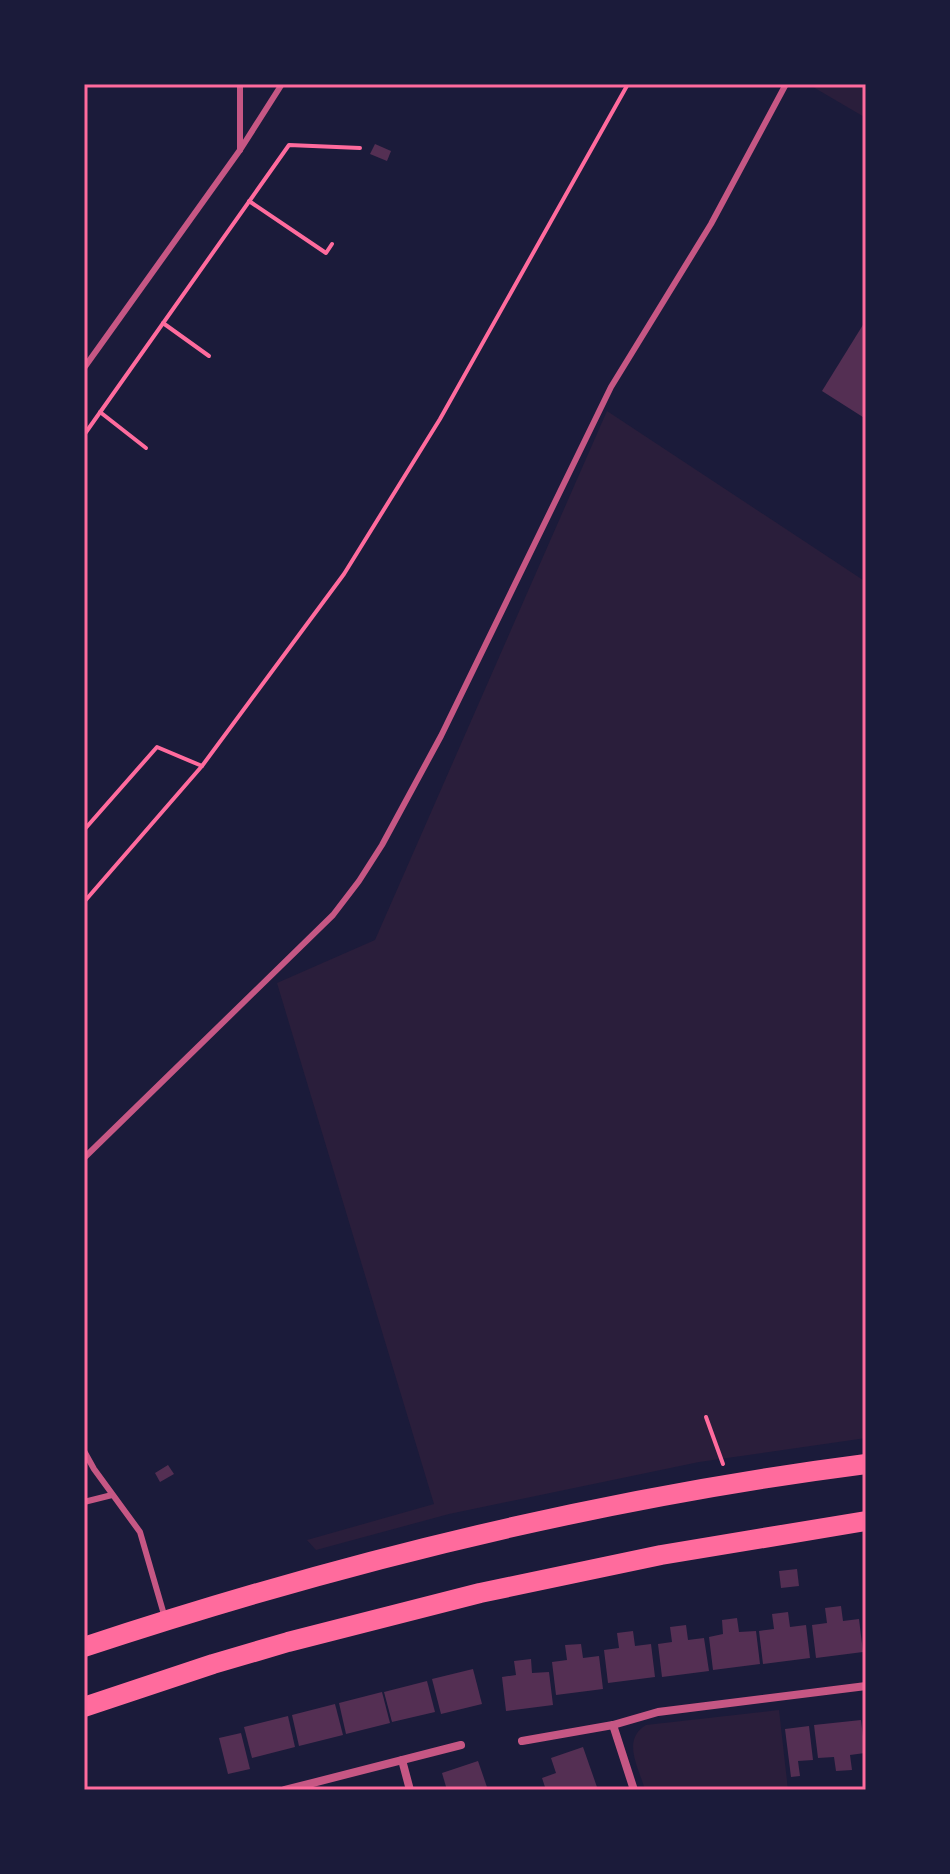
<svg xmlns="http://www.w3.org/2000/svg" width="950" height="1874" font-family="Bitter,serif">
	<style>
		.green { fill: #2a1e3b }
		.building { fill: #542f53 }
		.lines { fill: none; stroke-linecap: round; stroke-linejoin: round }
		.path { stroke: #ff6b9d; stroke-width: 4 }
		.service { stroke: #c65784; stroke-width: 6 }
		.minor { stroke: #c65784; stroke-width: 8 }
		.trunk { stroke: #ff6b9d; stroke-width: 20 }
		.neatline { fill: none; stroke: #ff6b9d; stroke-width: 3 }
	</style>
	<rect width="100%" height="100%" fill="#1b1b3a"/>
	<g class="green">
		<path d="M808 84H866V118Z"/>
		<path d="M607 411 866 582V1438L699 1462 449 1514 316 1550 307 1540 434 1504 277 983 375 940Z"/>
		<path d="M779 1710 788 1790H645C639 1768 621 1740 646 1725Z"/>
	</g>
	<g class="building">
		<path d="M375 144 391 151 387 161 370 154Z"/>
		<path d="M866 320V419L822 391Z"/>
		<path d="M168 1465 174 1474 160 1482 155 1473Z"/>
		<path d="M797 1569 799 1586 781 1588 779 1571Z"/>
		<path d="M841 1606 843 1621 859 1619 863 1652 816 1658 812 1625 827 1623 825 1608Z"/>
		<path d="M788 1612 790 1627 806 1625 810 1658 763 1664 759 1631 774 1629 772 1614Z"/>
		<path d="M737 1618 739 1632 756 1631 760 1664 713 1670 709 1637 723 1634 722 1620Z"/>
		<path d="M686 1625 688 1640 704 1638 709 1671 662 1677 658 1644 672 1642 670 1627Z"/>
		<path d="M633 1631 635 1646 651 1644 655 1677 608 1683 604 1650 619 1648 617 1633Z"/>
		<path d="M581 1644 583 1658 599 1656 603 1689 556 1695 552 1662 567 1660 565 1645Z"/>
		<path d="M531 1659 532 1673 549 1672 553 1705 506 1711 502 1677 516 1675 514 1661Z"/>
		<path d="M473 1669 482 1704 441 1714 432 1679Z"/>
		<path d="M427 1681 435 1712 392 1722 384 1692Z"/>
		<path d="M382 1692 390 1723 346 1734 339 1703Z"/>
		<path d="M335 1704 343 1735 299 1746 292 1715Z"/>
		<path d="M288 1716 295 1747 252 1758 244 1727Z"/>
		<path d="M861 1720 865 1753 850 1755 852 1770 836 1771 834 1757 818 1758 814 1725Z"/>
		<path d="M809 1726 813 1760 798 1761 800 1776 791 1777 785 1729Z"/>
		<path d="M241 1733 250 1769 228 1774 219 1738Z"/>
		<path d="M583 1747 598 1790H546L542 1778 556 1773 551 1758Z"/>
		<path d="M478 1761 488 1790H447L442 1773Z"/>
	</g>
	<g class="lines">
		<g class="path">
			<path d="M249 201 326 253 332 244"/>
			<path d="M163 323 209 356"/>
			<path d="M100 412 146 448"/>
			<path d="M84 435 289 145 360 148"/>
			<path d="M84 830 157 747 202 766"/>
			<path d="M84 902 202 766 344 574 440 419 628 84"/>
			<path d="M706 1417 723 1464"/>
		</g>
		<g class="service">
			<path d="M240 84V150"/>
			<path d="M84 368 240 150 282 84"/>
			<path d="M84 1158 333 915 359 881 382 845 441 736 611 387 711 224 786 84"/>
			<path d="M84 1451 94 1469 140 1532 165 1618"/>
			<path d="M84 1502 112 1495"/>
		</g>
		<g class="minor">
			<path d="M613 1725 634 1790"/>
			<path d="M522 1741 613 1725 658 1712 866 1686"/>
			<path d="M402 1760 410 1790"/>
			<path d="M285 1790 461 1745"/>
		</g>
		<g class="trunk">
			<path d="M84 1647C338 1563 601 1498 866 1464"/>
			<path d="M84 1707 213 1664 288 1642 480 1593 661 1555 866 1521"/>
		</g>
	</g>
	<rect width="950" height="1874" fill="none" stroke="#1b1b3a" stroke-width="172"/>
	<rect x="86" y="86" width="778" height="1702" class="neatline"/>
</svg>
